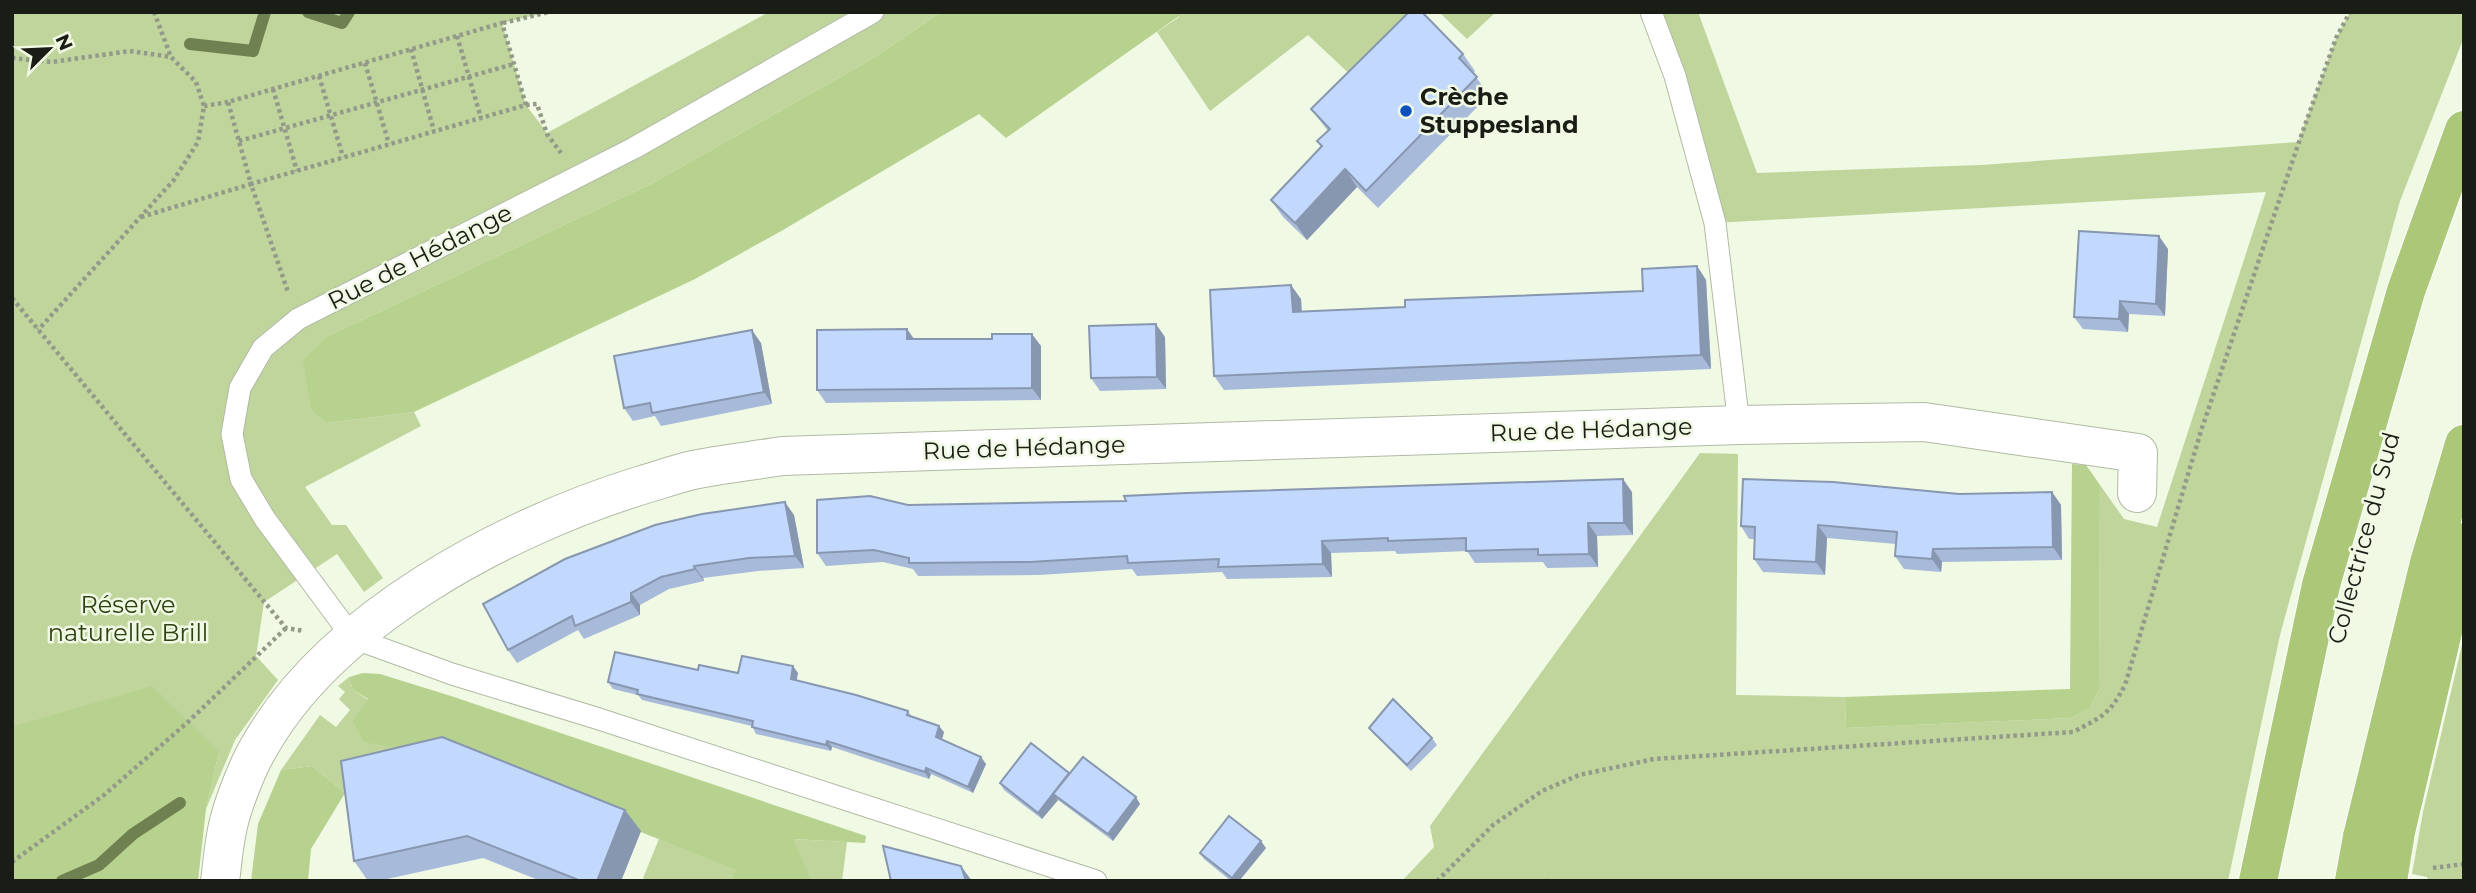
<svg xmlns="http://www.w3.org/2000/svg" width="2476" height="893" font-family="Montserrat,sans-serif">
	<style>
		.green { fill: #bfd59c }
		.forest { fill: #b7d18f }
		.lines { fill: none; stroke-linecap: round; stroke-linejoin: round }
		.stream { stroke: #6f8051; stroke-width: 12 }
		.lane-casing { stroke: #b1baa5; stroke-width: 23 }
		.street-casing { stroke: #b1baa5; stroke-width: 40 }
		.highway-casing { stroke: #fff; stroke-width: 40 }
		.path { stroke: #949a8a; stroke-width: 4.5; stroke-dasharray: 3.5 3.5; stroke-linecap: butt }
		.lane { stroke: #fff; stroke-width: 21 }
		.street { stroke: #fff; stroke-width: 38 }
		.highway { stroke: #aac878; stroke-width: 38 }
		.highway-bridge-casing { stroke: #fff; stroke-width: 40; stroke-linecap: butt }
		.highway-bridge { stroke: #aac878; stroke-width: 38 }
		.wall { fill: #a7bad9 }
		.shaded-wall { fill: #8897b0 }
		.building { fill: #c2d8fc; stroke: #8897b0; stroke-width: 2 }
		.poi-dot { fill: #0c51bc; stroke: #f0f9e3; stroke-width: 2.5 }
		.labels { text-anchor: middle; stroke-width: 5; stroke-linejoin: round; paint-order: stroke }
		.poi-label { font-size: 24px; font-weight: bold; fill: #1a1d15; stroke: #f0f9e3; text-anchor: start }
		.street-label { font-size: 24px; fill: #1a1d15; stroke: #f0f9e3 }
		.park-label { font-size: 24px; fill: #314011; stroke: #f0f9e3 }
	</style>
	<rect width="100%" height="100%" fill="#f0f9e3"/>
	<g class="green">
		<path d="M12 12H549L502 23 526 105 547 133 769 12H941L872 59 651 184 328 336 327 423 414 412 421 426 305 487 332 525H346L383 578 364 592 337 554 264 602 256 656 278 680 235 740 206 809 219 752 12 862Z"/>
		<path d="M1179 12H1422L1356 80 1308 35 1210 111 1157 32 1179 17Z"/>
		<path d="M1439 12H1496L1467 39Z"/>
		<path d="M1651 12H1698L1757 173 1981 165 2298 142 2336 38 2350 12H2464V37L2400 201 2280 635 2228 881H1402L1434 847 1430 826 1700 453 1738 454 1736 695 1845 697 1846 728 2071 718 2090 708 2099 690 2100 485 2124 519 2157 527 2266 192 1715 223Z"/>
		<path d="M2464 636V881H2428L2427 877 2412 874 2423 812Z"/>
		<path d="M349 677 353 690 458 759 357 783 345 793 312 766 281 770 320 715 336 727 350 710 339 699 345 692 338 686Z"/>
		<path d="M659 839 737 870 731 881H648L643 878Z"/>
		<path d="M792 839 847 842 842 881H812Z"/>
	</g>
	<g class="forest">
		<path d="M941 12H1179V16L1006 138 979 114 783 230 695 279 414 412 327 423 311 409 303 360 328 336 651 184 872 59Z"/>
		<path d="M2072 464 2086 465 2100 485 2099 690 2090 708 2071 718 1846 728 1845 697 2070 689Z"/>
		<path d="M363 673 380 674 451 696 866 836 865 843 793 839 812 881H731L736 870 458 759 364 742 353 721 368 699 353 690 349 677Z"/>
		<path d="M152 686 219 752 206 809 198 881H12V727Z"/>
		<path d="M312 766 345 793 311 849 308 881H251L258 824 281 770Z"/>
	</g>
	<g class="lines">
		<g class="stream">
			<path d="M308 12 342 23 349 12"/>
			<path d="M190 44 253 51 265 12"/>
			<path d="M62 881 99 865 133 834 180 803"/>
		</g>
		<g class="lane-casing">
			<g id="lane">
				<path d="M873 12 634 148 298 319 263 348 240 388 232 434 241 479 265 519 353 638 452 674 596 718 1096 881"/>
				<path d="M1651 12 1675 76 1715 223 1739 425"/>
			</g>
		</g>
		<g class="street-casing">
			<path id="street" d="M220 881C223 860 224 838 230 818 235 799 248 766 258 749 329 620 505 527 642 485 659 480 676 474 693 470 722 464 752 461 782 456L1739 425 1924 422 2138 453 2137 493"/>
		</g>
		<g class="highway-casing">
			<g id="highway">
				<path d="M2396 832 2464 542"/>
				<path d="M2362 837 2429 563 2464 444"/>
				<path d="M2258 881 2321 585 2406 291 2464 130"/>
			</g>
		</g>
		<g class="path">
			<path d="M154 12 171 57"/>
			<path d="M503 23 549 12"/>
			<path d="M457 36 481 118"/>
			<path d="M411 49 434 131"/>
			<path d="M12 58 52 62 130 51 171 57 196 82 204 106 198 142 173 181 38 330"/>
			<path d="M365 63 389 144"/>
			<path d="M319 76 343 157"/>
			<path d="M273 89 297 171"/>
			<path d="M526 105 502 23 228 102 251 184 526 105 537 104 547 134 561 153"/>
			<path d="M204 106 228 102"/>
			<path d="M239 141 514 64"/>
			<path d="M141 217 251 184 288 292"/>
			<path d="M12 298 286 628 304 631"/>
			<path d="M12 862 104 795 188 722 286 628"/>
			<path d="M2433 868 2464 864"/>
			<path d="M1437 881 1493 825 1542 791 1579 775 1654 759 2073 732C2102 717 2110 714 2125 685L2201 431 2299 142 2336 38 2350 12"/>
			<path d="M1545 881H1549"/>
		</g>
		<use href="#lane" class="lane"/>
		<use href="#street" class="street"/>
		<use href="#highway" class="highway"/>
		<g class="highway-bridge-casing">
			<g id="highway-bridge">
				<path d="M2354 881 2362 837"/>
				<path d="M2388 881 2396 832"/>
			</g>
		</g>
		<use href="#highway-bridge" class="highway-bridge"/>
	</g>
	<g class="wall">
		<path d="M1463 54 1475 71 1473 73 1489 95 1378 208 1357 187 1307 240 1283 217 1271 200 1321 147 1317 141 1328 131 1311 109Z"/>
		<path d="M2168 249 2165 316 2129 314 2128 332 2083 329 2074 317Z"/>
		<path d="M1697 266 1706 280 1711 369 1224 390 1214 376 1301 299 1302 312 1405 307 1643 291Z"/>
		<path d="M907 329 914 339 1041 346V400L826 403 817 390Z"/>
		<path d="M1165 337 1166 389 1100 391 1091 378Z"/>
		<path d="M761 343 772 404 661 426 655 416 633 421 624 408Z"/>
		<path d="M1632 492 1633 535 1597 536 1598 567 1547 568 1543 562 1475 563 1467 551 1397 554 1395 551 1331 553 1332 577 1227 579 1222 572 1137 576 1132 569 1039 575 918 576 913 569 883 562 826 566 817 553 908 505Z"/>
		<path d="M2052 492 2061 505 2062 560 1942 562 1941 572 1904 569 1895 556 1896 544 1827 538 1825 575 1763 572 1754 559 1755 539H1749L1741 526 1959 494Z"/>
		<path d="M794 515 804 568 758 571 703 578 704 581 669 589 640 605V615L584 639 578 630 517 663 508 650 655 525Z"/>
		<path d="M738 673H798L797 680 908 711 912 717 944 732 942 739 986 764 973 793 931 774 929 779 832 747 831 751 756 734 752 726 642 700 638 695 613 689 608 682Z"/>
		<path d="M1369 728 1432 738 1437 745 1411 771 1374 734Z"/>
		<path d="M341 761 641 831 621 881H541L483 858 378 881H368L354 861Z"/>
		<path d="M1069 773 1140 804 1113 841 1058 800 1042 819 1004 790 1000 783Z"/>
		<path d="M1266 848 1239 881H1231L1204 859 1200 853Z"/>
	</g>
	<g class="shaded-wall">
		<path d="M1345 169 1357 187 1307 240 1295 223Z"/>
		<path d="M2159 236 2168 249 2165 316 2156 304Z"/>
		<path d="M1697 266 1706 280 1711 369 1701 355Z"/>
		<path d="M1291 285 1301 299 1302 326 1293 312Z"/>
		<path d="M2120 301 2129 314 2128 332 2119 319Z"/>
		<path d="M1156 324 1165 337 1166 389 1157 377Z"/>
		<path d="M907 329 916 342 907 339Z"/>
		<path d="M752 330 761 343 772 404 764 392Z"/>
		<path d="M1032 334 1041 346V400L1032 388Z"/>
		<path d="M1623 479 1632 492 1633 535 1624 523Z"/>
		<path d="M2052 492 2061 505 2062 560 2053 547Z"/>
		<path d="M785 502 794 515 804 568 795 556Z"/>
		<path d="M1588 523 1597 536 1598 567 1589 554Z"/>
		<path d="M1818 525 1827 538 1825 575 1816 562Z"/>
		<path d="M1322 541 1331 553 1332 577 1323 564Z"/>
		<path d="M1933 549 1942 562 1941 572 1932 559Z"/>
		<path d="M694 566 703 578 704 581 695 569Z"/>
		<path d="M631 593 640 605V615L631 602Z"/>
		<path d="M793 666 798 673 795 685 791 679Z"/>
		<path d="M939 726 944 732 941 743 936 737Z"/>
		<path d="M827 741 832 747 831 751 826 745Z"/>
		<path d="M981 757 986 764 973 793 968 787Z"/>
		<path d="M926 768 931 774 929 779 925 772Z"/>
		<path d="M1053 794 1058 800 1042 819 1038 813Z"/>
		<path d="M1136 797 1140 804 1113 841 1108 834Z"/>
		<path d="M625 810 641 831 621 881H597Z"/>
		<path d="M1261 841 1266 848 1239 881H1233L1232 878Z"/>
		<path d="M961 866 972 881H966Z"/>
	</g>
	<g class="building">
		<path d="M1409 12H1422L1463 54 1459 58 1477 77 1366 191 1345 169 1295 223 1271 200 1322 146 1317 141 1330 129 1311 109Z"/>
		<path d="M2079 231 2159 236 2156 304 2120 301 2119 319 2074 317Z"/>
		<path d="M1697 266 1701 355 1214 376 1210 290 1291 285 1293 312 1405 307V300L1643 291 1642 269Z"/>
		<path d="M1156 324 1157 377 1091 378 1089 326Z"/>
		<path d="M907 329V339H992V334H1032V388L817 390V330Z"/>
		<path d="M752 330 764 392 652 413 650 403 624 408 614 356Z"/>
		<path d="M1623 479 1624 523H1588L1589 554 1538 555V549L1466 551V538L1388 541V538L1322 541 1323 564 1218 567 1219 559 1128 563 1127 556 1030 562 909 563V558L874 550 817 553V500L870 496 908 505 1126 501 1124 496 1187 493Z"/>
		<path d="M1743 479 1833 482 1959 494 2052 492 2053 547 1933 549 1932 559 1895 556 1897 532 1818 525 1816 562 1754 559 1755 527 1741 526Z"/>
		<path d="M785 502 795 556 749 558 694 566 695 569 661 577 631 593V602L575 626 572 616 508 650 483 604 565 559 655 525 702 514Z"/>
		<path d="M615 652 698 670 699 665 738 673 742 656 793 666 791 679 856 695 908 711 907 715 939 726 936 737 981 757 968 787 926 768 925 772 827 741 826 745 752 727 753 721 637 694 638 690 608 682Z"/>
		<path d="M1393 699 1432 738 1407 765 1369 728Z"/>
		<path d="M442 737 625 810 597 881H581L467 836 354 861 341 761Z"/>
		<path d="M1031 743 1069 773 1038 813 1000 783Z"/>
		<path d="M1083 757 1136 797 1108 834 1053 794Z"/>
		<path d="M1229 816 1261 841 1232 878 1200 853Z"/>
		<path d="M883 846 961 866 966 881H891Z"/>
	</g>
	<circle class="poi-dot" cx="1406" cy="111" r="7"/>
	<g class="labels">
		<g class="poi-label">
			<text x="1420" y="105">Crèche<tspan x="1420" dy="28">Stuppesland</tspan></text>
		</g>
		<g class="street-label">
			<text transform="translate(420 257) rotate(-27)" y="8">Rue de Hédange</text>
			<text transform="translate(1591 430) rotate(-2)" y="8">Rue de Hédange</text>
			<text transform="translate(1024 448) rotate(-2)" y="8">Rue de Hédange</text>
			<text transform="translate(2364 538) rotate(-75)" y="8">Collectrice du Sud</text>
		</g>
		<g class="park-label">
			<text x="128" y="613">Réserve<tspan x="128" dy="28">naturelle Brill</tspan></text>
		</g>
	</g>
	<rect width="2476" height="893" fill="none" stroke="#1a1d15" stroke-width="28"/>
	<g transform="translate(49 49) rotate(66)" stroke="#f0f9e3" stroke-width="5" paint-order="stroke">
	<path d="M0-5L12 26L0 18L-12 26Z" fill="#1a1d15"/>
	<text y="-10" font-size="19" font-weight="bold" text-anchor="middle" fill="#1a1d15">N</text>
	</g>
</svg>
